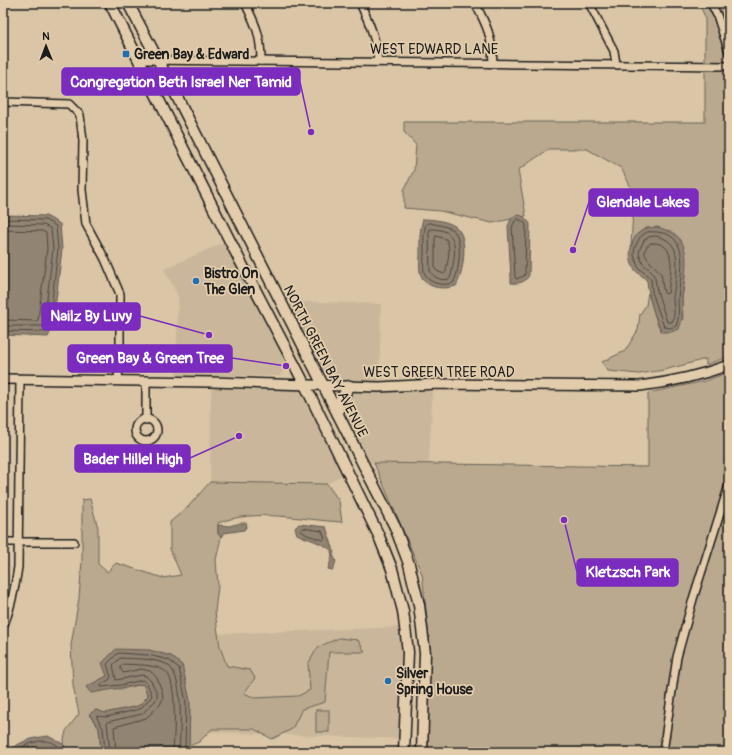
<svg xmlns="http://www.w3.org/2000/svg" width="732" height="755" font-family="Pangolin,sans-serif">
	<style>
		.built { fill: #cab79b }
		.green { fill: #baa98f; stroke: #6b6256 }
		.water { fill: #928472; stroke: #635a50 }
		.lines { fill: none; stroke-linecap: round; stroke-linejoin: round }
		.shore { stroke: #4b463e; stroke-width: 1 }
		.street-casing { stroke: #1c1c1c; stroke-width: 10 }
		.secondary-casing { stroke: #1c1c1c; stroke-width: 12 }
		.primary-casing { stroke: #1c1c1c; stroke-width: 13 }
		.street { stroke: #e2ccac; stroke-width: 7 }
		.secondary { stroke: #e2ccac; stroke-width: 9 }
		.primary { stroke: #e2ccac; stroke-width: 10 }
		.poi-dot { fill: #1f6fb2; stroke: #e2ccac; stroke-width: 1.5 }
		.labels { text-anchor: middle; stroke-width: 3.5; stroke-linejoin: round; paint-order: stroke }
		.street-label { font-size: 14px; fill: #1c1c1c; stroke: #e2ccac }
		.poi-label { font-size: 14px; font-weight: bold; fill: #1c1c1c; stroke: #e2ccac; text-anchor: start }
		.leader { fill: none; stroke: #7b2cbf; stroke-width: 1.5 }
		.callout-dot { fill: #7b2cbf; stroke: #e2ccac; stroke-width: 1.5 }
		.callout { fill: #7b2cbf; stroke: #7b2cbf; stroke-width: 1.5 }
		.callout-label { font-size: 15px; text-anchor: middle; font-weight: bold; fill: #fff }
	</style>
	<rect width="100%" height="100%" fill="#dac5a6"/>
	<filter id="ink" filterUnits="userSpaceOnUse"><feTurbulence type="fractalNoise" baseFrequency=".025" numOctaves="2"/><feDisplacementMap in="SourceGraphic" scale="8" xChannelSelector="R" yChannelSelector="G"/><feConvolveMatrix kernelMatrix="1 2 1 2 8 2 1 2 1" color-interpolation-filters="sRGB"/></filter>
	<g filter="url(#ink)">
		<g class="built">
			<path d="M225 242 286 363 280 376H176L178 296 164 269Z"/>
			<path d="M280 301 381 304 379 386 433 384 429 464 362 463 338 414 350 386 323 385Z"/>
			<path d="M211 382 305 385 343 474 327 484 210 482Z"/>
			<path d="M405 627V739L208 732 210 634Z"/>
		</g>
		<g class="green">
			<path d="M699 3H729V356L706 365V359L664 370 639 374 608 371 602 362 625 351 638 330 640 314 646 305 648 293 657 323 662 332 683 319 682 299 685 277V254L681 240 671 231 646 228 637 234 631 246 634 193 621 168 587 149H549L518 170 526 216 492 223 440 211 404 208V190L414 170 416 145 404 132V122H705V17Z"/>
			<path d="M729 372V752H428L430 646 422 574 374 463 648 467V393L705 381Z"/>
			<path d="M210 482 327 484 339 501 342 522C303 520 255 508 218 523V534L221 537 216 560 218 586 215 612 220 647 227 666 250 670 255 678 244 693 255 698 298 696 310 690 308 664 318 647 339 638 358 640 365 652H329L325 702 302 709 292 729 272 739 254 729H212L199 742 189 746 190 701 182 665 171 656 149 650 107 676 86 687 122 689 143 684 148 696 138 706 105 713 96 710 89 715 99 728 101 752H68L63 744 66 731 79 714 73 685 71 645 79 598 82 561V500L90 499 98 528V564L107 572 116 563 163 578 181 575 170 549V522L188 507Z"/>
			<rect x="316" y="710" width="13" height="22"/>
		</g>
		<g class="water">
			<path d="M3 215 46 216 60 224 62 249 53 326 48 337 3 335Z"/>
			<path d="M517 215C523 215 527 219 530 224L529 275C526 282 519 284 511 283V278L508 226 512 217Z"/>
			<path d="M423 219C432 219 450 221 457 228 469 239 463 274 456 286 443 290 424 289 420 272 419 266 420 259 420 253 420 240 419 232 423 219Z"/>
			<path d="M657 227C666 230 676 232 681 241 691 257 683 281 682 299 682 312 684 316 679 329L671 332H662C654 316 649 298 647 281 644 276 638 274 635 270 626 257 630 236 645 229 648 227 653 228 657 227Z"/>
			<path d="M241 523H246L247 526 244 530 224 533 221 537 218 534V525L229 526Z"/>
			<path d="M299 524 326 527 334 551 333 555 336 561 333 570 328 569 332 557 331 550C321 542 309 540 297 534L295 528Z"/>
			<path d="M116 649 149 650 171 656 182 665 190 701 189 746 188 752H101L99 728 89 714 96 710 105 713 138 706 148 696 143 684 91 693 86 687 107 676 102 663Z"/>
			<path d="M48 736 63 744 68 752H7C21 741 31 738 48 736Z"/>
		</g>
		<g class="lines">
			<g class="shore">
				<path d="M3 219 45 220 56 226 58 249 49 325 46 332 3 331"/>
				<path d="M518 219 524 222 526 225 525 274 524 276 516 279 515 277 512 227 515 221Z"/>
				<path d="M430 223C437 225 449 226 454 231 463 240 459 274 453 283 442 286 427 284 424 271 423 265 424 258 424 252 424 242 423 233 426 224Z"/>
				<path d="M3 224 44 225 51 229 53 249 44 323 43 326H3"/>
				<path d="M430 229C462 228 455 254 451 276L449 279C441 281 434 278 430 271L429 233Z"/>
				<path d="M3 230 42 231 46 233 47 249 38 320 37 321 3 320"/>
				<path d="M657 232C661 233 666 233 669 235 690 247 679 280 678 299 678 308 680 316 676 326L670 328 664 327 652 292 651 279 638 267 634 255 635 247 640 237 647 232Z"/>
				<path d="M436 236 446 239C452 248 447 262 446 272L444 274 437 271 435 269V238Z"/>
				<path d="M656 236C662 238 668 239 672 245 681 256 675 284 673 297 673 305 676 314 672 322H667L666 319 657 291 655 278 651 271 643 264 639 254 640 249 644 240 649 237Z"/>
				<path d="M651 243C679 241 670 275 668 293L666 294 664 293C662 287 663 280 661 274 656 265 634 254 651 243Z"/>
				<path d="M303 528 322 531 325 539 323 540 307 535 301 531V529Z"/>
				<path d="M14 752C28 742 52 733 63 752"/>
				<path d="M105 752 103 728 97 718V716L106 717 140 709 152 696 147 683 143 680 121 685 101 687V684L109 680 111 677 107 664 118 653 148 655 169 660 179 668 186 702 185 752"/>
				<path d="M110 752 107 722 142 714 154 702 157 698V693L151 681 146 676 142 675 116 680 113 665 120 658C135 659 152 658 166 664 185 672 180 734 179 752"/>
				<path d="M116 752 114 727 146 718 160 705 163 698 162 691 157 678 150 671 141 669 123 673 120 667 123 664C135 665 155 664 165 671 178 678 174 738 173 752"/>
			</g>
			<g class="street-casing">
				<g id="street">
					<path d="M245 3C256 25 261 36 261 61"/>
					<path d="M360 3C370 24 376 38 378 62"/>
					<path d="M475 3C487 26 492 36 493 63"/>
					<path d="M589 3 614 51 616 64"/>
					<path d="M711 3 717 15 729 52"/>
					<path d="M140 60 729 66"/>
					<path d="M3 102 69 104 80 115 83 141 82 190 86 224 105 259 120 294V348L118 381"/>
					<circle cx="146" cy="430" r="11"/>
					<path d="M146 420V382"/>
					<path d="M3 542H74"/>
					<path d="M3 627C11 608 15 588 18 567L20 379"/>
					<path d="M663 752 677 657 693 599 729 485"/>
				</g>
			</g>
			<g class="secondary-casing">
				<path id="secondary" d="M3 379 211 382 379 387 437 384 640 386C672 382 699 376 729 365"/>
			</g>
			<g class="primary-casing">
				<g id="primary">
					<path d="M110 3 234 249 305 385 378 534 392 569 403 611 408 652 404 752"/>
					<path d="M128 3 167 77 395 527 409 564 419 605 425 653 422 752"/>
					<path d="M338 414 340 400 350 386"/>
				</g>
			</g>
			<use href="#street" class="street"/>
			<use href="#secondary" class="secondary"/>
			<use href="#primary" class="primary"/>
		</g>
	</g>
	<g class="poi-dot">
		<rect x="122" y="50" width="8" height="8" rx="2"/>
		<circle cx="196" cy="281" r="4"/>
		<circle cx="388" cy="681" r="4"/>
	</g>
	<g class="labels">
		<g class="street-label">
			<text x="434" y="54">WEST EDWARD LANE</text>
			<text transform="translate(326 361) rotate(63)" y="5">NORTH GREEN BAY AVENUE</text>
			<text x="439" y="377">WEST GREEN TREE ROAD</text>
		</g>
		<g class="poi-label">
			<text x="134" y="59">Green Bay &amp; Edward</text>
			<text x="204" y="278">Bistro On<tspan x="204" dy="16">The Glen</tspan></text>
			<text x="396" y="678">Silver<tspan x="396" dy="16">Spring House</tspan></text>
		</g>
	</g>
	<path class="leader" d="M311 132L300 82M573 250L589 202M209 335L140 316M286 366L232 358M239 436L190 458M564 520L577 572"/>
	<g class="callout-dot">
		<circle cx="311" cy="132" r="4"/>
		<circle cx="573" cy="250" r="4"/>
		<circle cx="209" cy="335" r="4"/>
		<circle cx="286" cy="366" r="4"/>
		<circle cx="239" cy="436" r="4"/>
		<circle cx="564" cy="520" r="4"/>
	</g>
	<g class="callout">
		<rect x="62" y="68" width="238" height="27" rx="4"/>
		<rect x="589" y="189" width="109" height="27" rx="4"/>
		<rect x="42" y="303" width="98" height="27" rx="4"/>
		<rect x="68" y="345" width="164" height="27" rx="4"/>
		<rect x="75" y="445" width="115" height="27" rx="4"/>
		<rect x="577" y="559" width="101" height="27" rx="4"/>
	</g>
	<g class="callout-label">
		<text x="181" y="87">Congregation Beth Israel Ner Tamid</text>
		<text x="643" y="207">Glendale Lakes</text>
		<text x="91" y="321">Nailz By Luvy</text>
		<text x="150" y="363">Green Bay &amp; Green Tree</text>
		<text x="133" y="464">Bader Hillel High</text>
		<text x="628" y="577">Kletzsch Park</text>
	</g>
	<rect width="732" height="755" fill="none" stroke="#e2ccac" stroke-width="16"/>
	<rect x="8" y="8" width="716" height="739" fill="none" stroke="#1c1c1c" stroke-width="1.5" filter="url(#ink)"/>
	<g transform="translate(46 46) rotate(359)" stroke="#e2ccac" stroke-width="3" paint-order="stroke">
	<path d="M0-3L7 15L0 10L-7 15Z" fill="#1c1c1c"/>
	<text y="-6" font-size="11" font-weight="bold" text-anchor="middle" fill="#1c1c1c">N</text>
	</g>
</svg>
